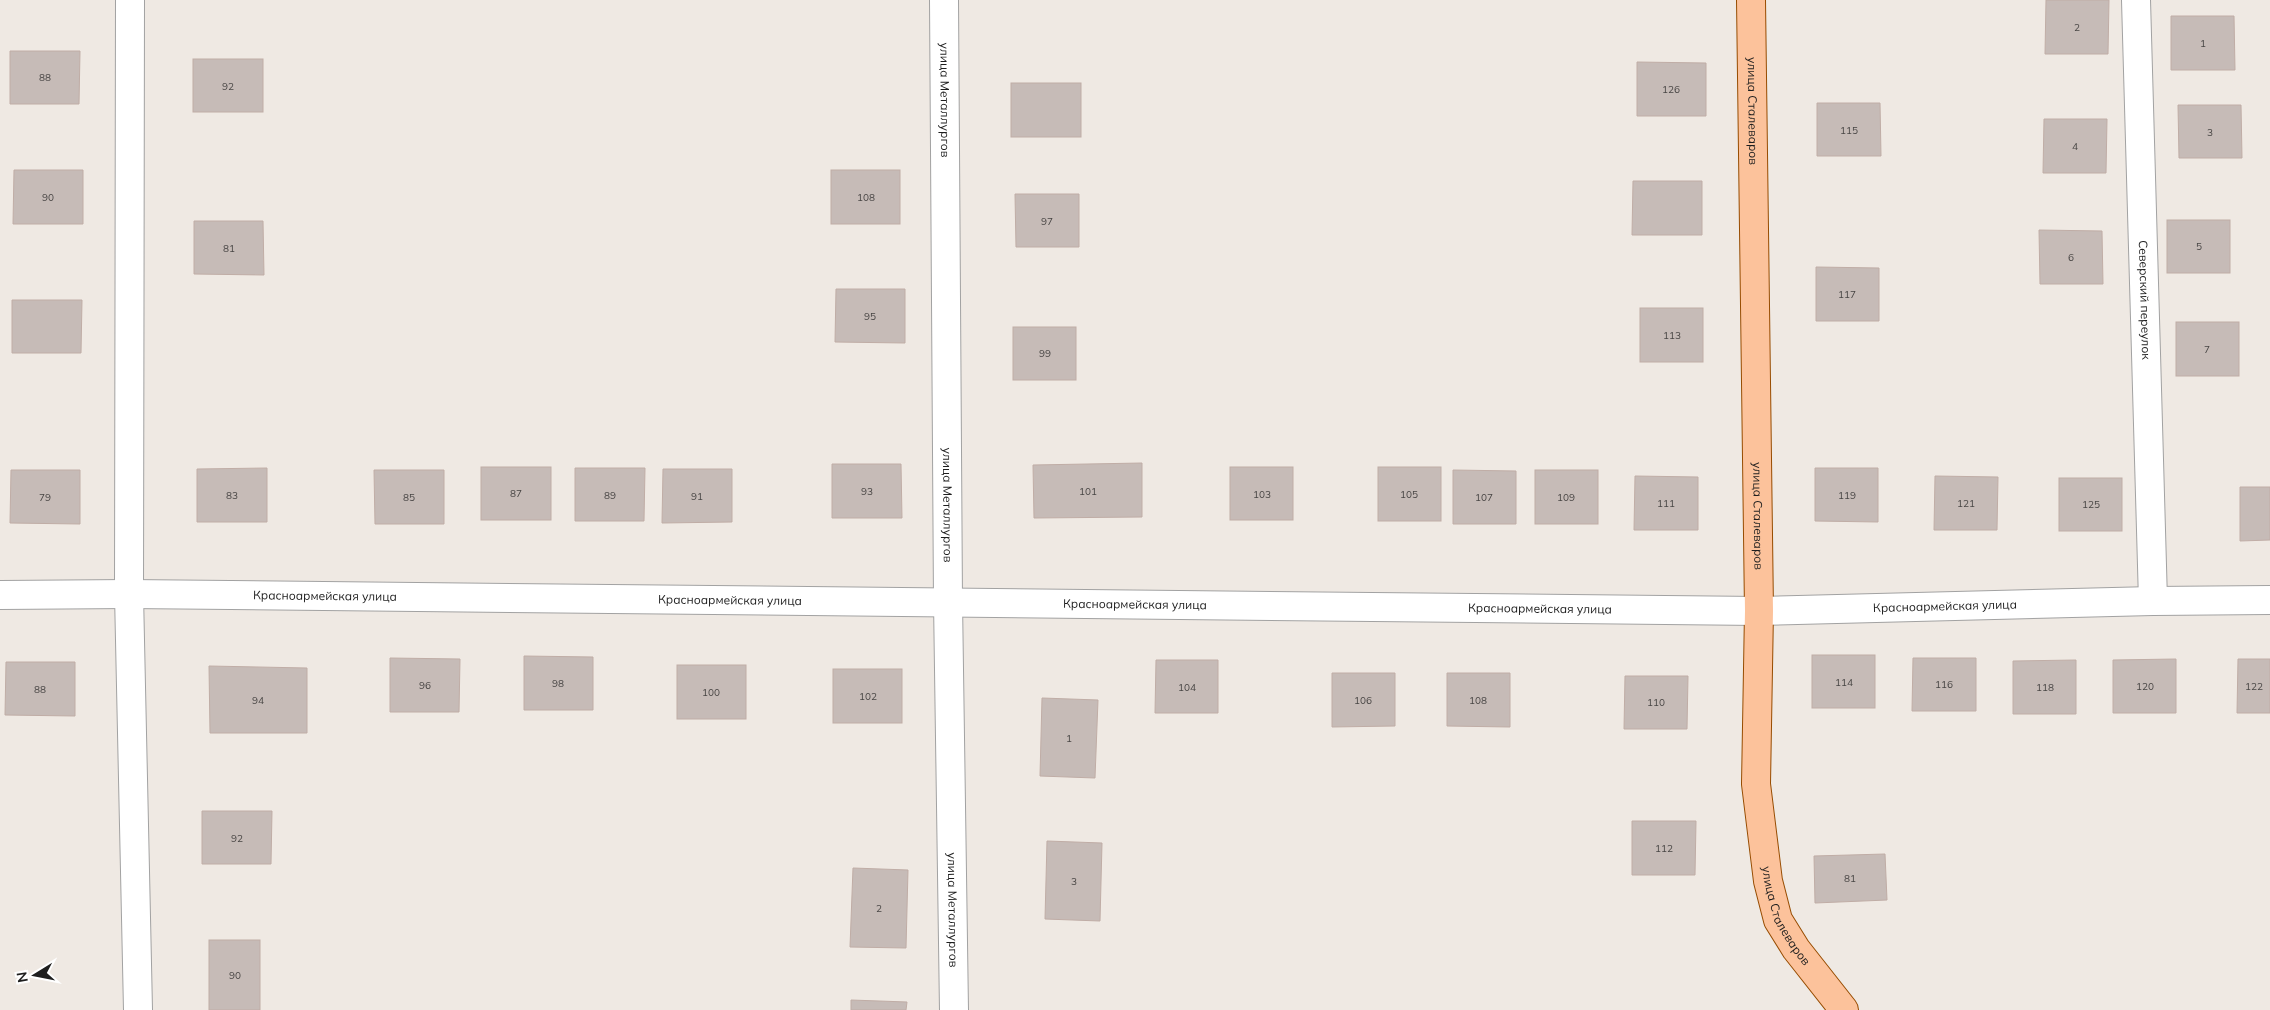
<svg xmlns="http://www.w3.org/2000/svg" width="2270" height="1010" font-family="Mulish,sans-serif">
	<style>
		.building { fill: #c6bbb7; stroke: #c0ada6 }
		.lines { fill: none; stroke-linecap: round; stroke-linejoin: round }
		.minor-casing { stroke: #a2a2a2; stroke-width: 30 }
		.tertiary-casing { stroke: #a2a2a2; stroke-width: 30 }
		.primary-casing { stroke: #974c00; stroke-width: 30 }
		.minor { stroke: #fff; stroke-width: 28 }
		.tertiary { stroke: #fff; stroke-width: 28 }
		.primary { stroke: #fcc29b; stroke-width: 28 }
		.labels { text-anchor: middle; stroke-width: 5; stroke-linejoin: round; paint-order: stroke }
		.number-label { font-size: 10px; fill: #484544 }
		.street-label { font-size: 12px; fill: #1e1e1e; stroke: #fff }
	</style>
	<rect width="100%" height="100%" fill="#efe9e3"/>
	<g class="building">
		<path d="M2046 0H2109L2108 54H2045Z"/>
		<path d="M2171 16H2234L2235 70H2171Z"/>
		<path d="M10 51H80L79 104H10Z"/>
		<rect x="193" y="59" width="70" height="53"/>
		<path d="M1637 62 1706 63V116H1637Z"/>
		<rect x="1011" y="83" width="70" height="54"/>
		<path d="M1817 103H1880L1881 156H1817Z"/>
		<path d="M2178 105H2241L2242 158H2179Z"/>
		<path d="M2044 119H2107L2106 173H2043Z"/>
		<path d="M14 170H83V224H13Z"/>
		<rect x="831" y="170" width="69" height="54"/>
		<path d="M1633 181H1702V235H1632Z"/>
		<path d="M1015 194H1079V247H1016Z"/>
		<rect x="2167" y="220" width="63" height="53"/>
		<path d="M194 221H263L264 275 194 274Z"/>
		<path d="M2039 230 2102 231 2103 284H2040Z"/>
		<path d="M1816 267 1879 268V321H1816Z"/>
		<path d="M836 289H905V343L835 342Z"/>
		<path d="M12 300H82L81 353H12Z"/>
		<rect x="1640" y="308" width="63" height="54"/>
		<rect x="2176" y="322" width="63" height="54"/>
		<rect x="1013" y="327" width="63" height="53"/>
		<path d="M1142 463V517L1034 518 1033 465Z"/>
		<path d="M832 464H901L902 518H832Z"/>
		<rect x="481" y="467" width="70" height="53"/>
		<rect x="1230" y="467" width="63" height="53"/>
		<rect x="1378" y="467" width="63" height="54"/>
		<path d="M267 468V522H197V469Z"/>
		<path d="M575 468H645L644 521H575Z"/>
		<path d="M1815 468H1878V522L1815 521Z"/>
		<path d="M663 469H732V522L662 523Z"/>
		<path d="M11 470H80V524L10 523Z"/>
		<path d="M374 470H444V524H375Z"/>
		<path d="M1453 470 1516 471V524H1453Z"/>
		<rect x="1535" y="470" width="63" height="54"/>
		<path d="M1635 476 1698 477V530H1634Z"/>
		<path d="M1935 476 1998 477 1997 530H1934Z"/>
		<rect x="2059" y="478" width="63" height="53"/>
		<path d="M2240 487H2270V540L2240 541Z"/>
		<rect x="1812" y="655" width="63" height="53"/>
		<path d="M524 656 593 657V710H524Z"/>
		<path d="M390 658 460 659 459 712H390Z"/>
		<path d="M1913 658H1976V711H1912Z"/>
		<path d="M2176 659V713H2113V660Z"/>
		<path d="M2238 659H2270V713H2237Z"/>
		<path d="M1156 660H1218V713H1155Z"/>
		<path d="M2076 660V714H2013V661Z"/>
		<path d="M6 662H75V716L5 715Z"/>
		<rect x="677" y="665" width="69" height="54"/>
		<path d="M209 666 307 668V733H210Z"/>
		<rect x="833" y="669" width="69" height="54"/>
		<path d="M1332 673H1395V726L1332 727Z"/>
		<path d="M1447 673H1510V727L1447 726Z"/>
		<path d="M1625 676H1688L1687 729H1624Z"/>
		<path d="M1042 698 1098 700 1095 778 1040 776Z"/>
		<path d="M202 811H272L271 864H202Z"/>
		<path d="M1632 821H1696L1695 875H1632Z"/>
		<path d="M1047 841 1102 843 1100 921 1045 919Z"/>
		<path d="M1885 854 1887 900 1815 903 1814 856Z"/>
		<path d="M853 868 908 870 906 948 850 947Z"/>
		<rect x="209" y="940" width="51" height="70"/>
		<path d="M851 1000 907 1002 906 1010H851Z"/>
	</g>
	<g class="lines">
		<g class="minor-casing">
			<g id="minor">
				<path d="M130 0 129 594 138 1010"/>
				<path id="s1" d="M944 0 948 601 954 1010"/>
				<path id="s2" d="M2136 0 2153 601"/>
				<path id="s3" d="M0 595 129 594 1759 611"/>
			</g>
		</g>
		<g class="tertiary-casing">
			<g id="tertiary">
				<path id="s4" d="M1759 611 2153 601 2270 600"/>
			</g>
		</g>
		<g class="primary-casing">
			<g id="primary">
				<path id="s5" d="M1751 0 1759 611 1756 784 1768 881 1778 920 1796 949 1844 1010"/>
			</g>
		</g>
		<use href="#minor" class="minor"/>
		<use href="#tertiary" class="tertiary"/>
		<use href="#primary" class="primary"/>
	</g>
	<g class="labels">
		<g class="number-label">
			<text x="2077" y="31">2</text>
			<text x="2203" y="47">1</text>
			<text x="45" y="81">88</text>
			<text x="228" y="90">92</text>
			<text x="1671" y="93">126</text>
			<text x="1849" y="134">115</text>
			<text x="2210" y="136">3</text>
			<text x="2075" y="150">4</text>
			<text x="48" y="201">90</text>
			<text x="866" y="201">108</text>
			<text x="1047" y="225">97</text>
			<text x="2199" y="250">5</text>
			<text x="229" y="252">81</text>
			<text x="2071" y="261">6</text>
			<text x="1847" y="298">117</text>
			<text x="870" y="320">95</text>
			<text x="1672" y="339">113</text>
			<text x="2207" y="353">7</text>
			<text x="1045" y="357">99</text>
			<text x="867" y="495">93</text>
			<text x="1088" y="495">101</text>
			<text x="516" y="497">87</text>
			<text x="1262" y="498">103</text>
			<text x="1409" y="498">105</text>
			<text x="232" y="499">83</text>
			<text x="610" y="499">89</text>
			<text x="1847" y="499">119</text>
			<text x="697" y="500">91</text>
			<text x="45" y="501">79</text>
			<text x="409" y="501">85</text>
			<text x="1484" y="501">107</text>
			<text x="1566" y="501">109</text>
			<text x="1666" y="507">111</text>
			<text x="1966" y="507">121</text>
			<text x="2091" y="508">125</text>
			<text x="1844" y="686">114</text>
			<text x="558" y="687">98</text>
			<text x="1944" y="688">116</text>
			<text x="425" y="689">96</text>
			<text x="2145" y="690">120</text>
			<text x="2254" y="690">122</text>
			<text x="1187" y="691">104</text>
			<text x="2045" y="691">118</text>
			<text x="40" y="693">88</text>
			<text x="711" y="696">100</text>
			<text x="868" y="700">102</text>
			<text x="258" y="704">94</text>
			<text x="1363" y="704">106</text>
			<text x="1478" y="704">108</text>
			<text x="1656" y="706">110</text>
			<text x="1069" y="742">1</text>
			<text x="237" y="842">92</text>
			<text x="1664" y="852">112</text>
			<text x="1850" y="882">81</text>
			<text x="1074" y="885">3</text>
			<text x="879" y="912">2</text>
			<text x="235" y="979">90</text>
		</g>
		<g class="street-label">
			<text dy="4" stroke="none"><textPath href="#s1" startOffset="100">улица Металлургов</textPath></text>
			<text dy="4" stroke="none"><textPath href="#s5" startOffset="111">улица Сталеваров</textPath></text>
			<text dy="4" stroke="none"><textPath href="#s2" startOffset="300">Северский переулок</textPath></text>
			<text dy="4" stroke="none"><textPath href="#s1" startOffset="505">улица Металлургов</textPath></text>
			<text dy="4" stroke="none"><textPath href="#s5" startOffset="516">улица Сталеваров</textPath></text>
			<text dy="4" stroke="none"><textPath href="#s3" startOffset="325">Красноармейская улица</textPath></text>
			<text dy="4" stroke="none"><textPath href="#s3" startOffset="730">Красноармейская улица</textPath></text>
			<text dy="4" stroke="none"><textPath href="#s3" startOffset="1135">Красноармейская улица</textPath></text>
			<text dy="4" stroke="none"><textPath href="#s4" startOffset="186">Красноармейская улица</textPath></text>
			<text dy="4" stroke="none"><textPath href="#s3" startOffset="1540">Красноармейская улица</textPath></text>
			<text dy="4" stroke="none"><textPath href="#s1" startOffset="910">улица Металлургов</textPath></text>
			<text dy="4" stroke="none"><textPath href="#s5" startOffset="921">улица Сталеваров</textPath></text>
		</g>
	</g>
	<g transform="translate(35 975) rotate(260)" stroke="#ffffff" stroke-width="4" paint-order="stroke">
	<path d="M0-4L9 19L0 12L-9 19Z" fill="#1e1e1e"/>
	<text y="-8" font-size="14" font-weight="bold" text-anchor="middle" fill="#1e1e1e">N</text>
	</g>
</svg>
